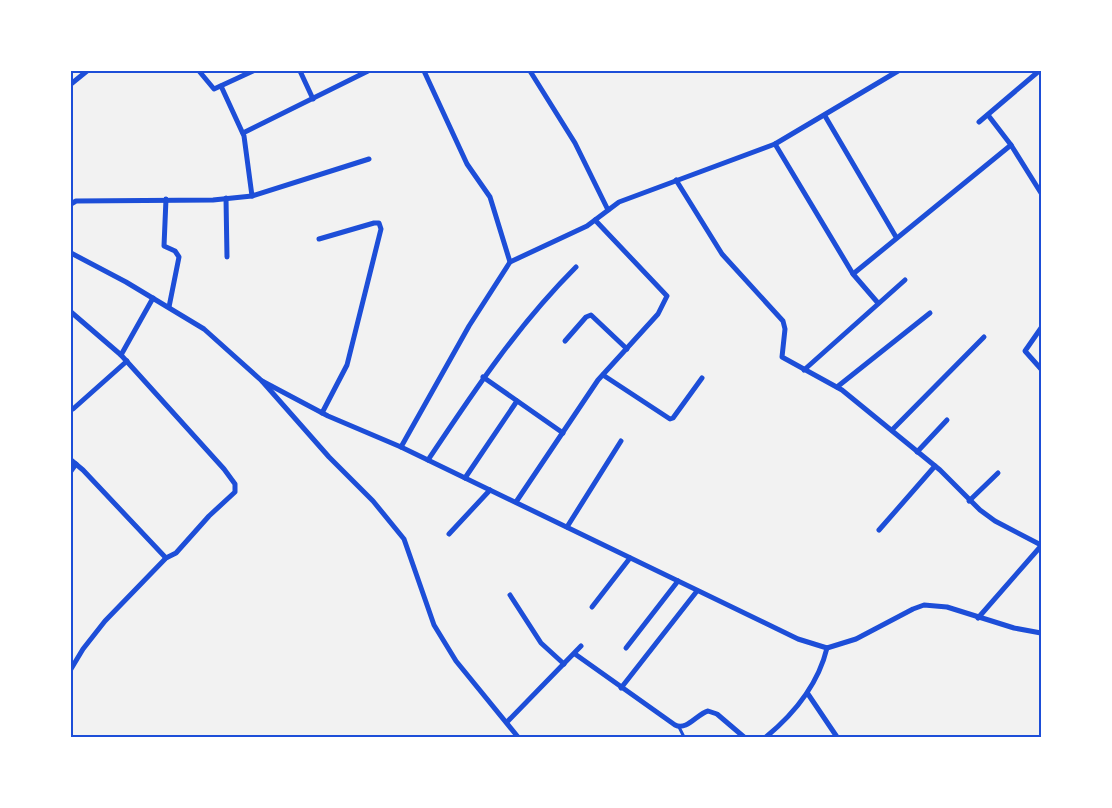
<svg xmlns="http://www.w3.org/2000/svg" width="1112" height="808" font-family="Jost,sans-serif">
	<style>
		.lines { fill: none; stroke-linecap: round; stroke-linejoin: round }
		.service { stroke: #1d4ed8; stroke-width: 3 }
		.minor { stroke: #1d4ed8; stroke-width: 5 }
		.neatline { fill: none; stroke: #1d4ed8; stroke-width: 2 }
	</style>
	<rect width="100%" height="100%" fill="#f2f2f2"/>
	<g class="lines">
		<path class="service" d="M679 727 684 737"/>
		<g class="minor">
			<path d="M199 71 214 89 253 71"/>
			<path d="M300 71 313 99"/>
			<path d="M424 71 467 164 490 197 510 262"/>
			<path d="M530 71 575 143 608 210"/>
			<path d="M71 84 87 71"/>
			<path d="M221 86 244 136 252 196"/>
			<path d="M988 115 1011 145 1041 193"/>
			<path d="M825 116 896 237"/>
			<path d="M979 122 1039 71"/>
			<path d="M243 133 368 71"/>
			<path d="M775 144 853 274 878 303"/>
			<path d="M676 180 722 254 783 321 785 329 782 357 842 390 940 470 980 510 995 521 1041 545"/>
			<path d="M226 198 227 257"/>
			<path d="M166 199 164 246 175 251 179 257 169 307"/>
			<path d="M71 204 76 201 213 200 252 196 369 159"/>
			<path d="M319 239 374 223H379L381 229 347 365 322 413"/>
			<path d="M71 253 126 282 204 329 262 381 329 457 373 501 404 539 434 625 456 661 518 737"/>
			<path d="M853 274 1011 145"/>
			<path d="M71 312 121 355 224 469 235 484V492L209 516 176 553 166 558 105 621 83 649 71 669"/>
			<path d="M1041 328 1025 351 1041 369"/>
			<path d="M565 341 586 317 591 315 627 349"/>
			<path d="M121 355 153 298"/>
			<path d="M804 370 905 280"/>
			<path d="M603 375 670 419 673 418 702 378"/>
			<path d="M483 377 563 433"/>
			<path d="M262 381 328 416 401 447 798 639 827 648 856 639 913 609 924 605 947 607 1014 628 1041 633"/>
			<path d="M837 387 930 313"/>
			<path d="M73 409 127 361"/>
			<path d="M892 430 984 337"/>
			<path d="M401 447 469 326 510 262 587 226 619 202 775 144 898 71"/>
			<path d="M917 452 947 420"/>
			<path d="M71 460 83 470 166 558"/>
			<path d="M428 460C474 391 517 326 576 267"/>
			<path d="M71 471 76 464"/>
			<path d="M465 478 517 401"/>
			<path d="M969 501 998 473"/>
			<path d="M516 502 598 380 658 314 667 296 595 220"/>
			<path d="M567 527 621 441"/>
			<path d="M879 530 935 466"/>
			<path d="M449 534 490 490"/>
			<path d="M510 595 541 643 564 664"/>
			<path d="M592 607 630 558"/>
			<path d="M978 618 1041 546"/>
			<path d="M626 648 678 581"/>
			<path d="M575 654 675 725C687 731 697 714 708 711L717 714 744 737"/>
			<path d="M621 688 697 591"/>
			<path d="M808 694 837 737"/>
			<path d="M507 722 581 646"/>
			<path d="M766 737C795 713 818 685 827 648"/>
		</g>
	</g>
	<rect width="1112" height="808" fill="none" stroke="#ffffff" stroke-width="145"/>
	<rect x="72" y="72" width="968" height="664" class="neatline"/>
</svg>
